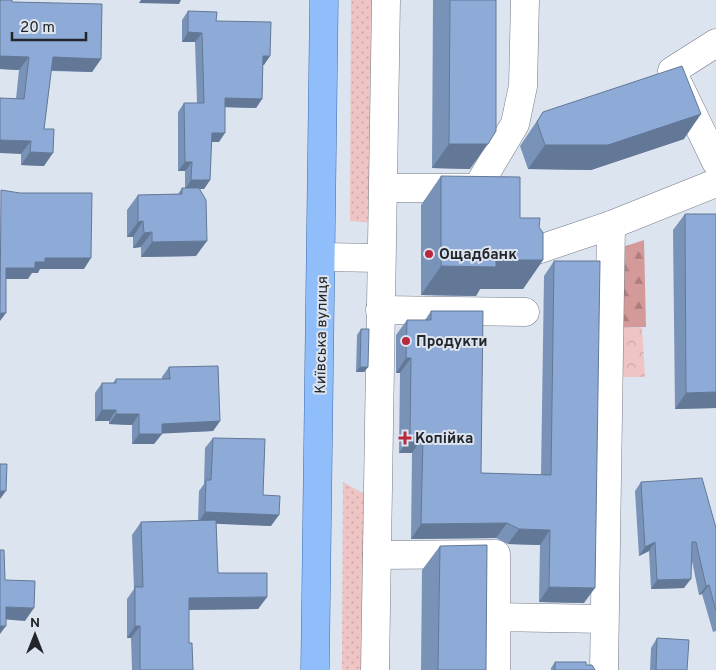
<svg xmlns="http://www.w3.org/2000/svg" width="716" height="670" font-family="Overpass,sans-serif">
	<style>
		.grass { fill: url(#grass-dots) }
		.forest { fill: url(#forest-firs) }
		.park { fill: url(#park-crowns) }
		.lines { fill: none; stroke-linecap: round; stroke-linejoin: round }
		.minor-casing { stroke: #747b86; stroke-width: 29 }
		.major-casing { stroke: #396cb0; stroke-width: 29 }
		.minor { stroke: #fff; stroke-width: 28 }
		.major { stroke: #8fbefb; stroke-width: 28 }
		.wall { fill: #7993b8 }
		.shaded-wall { fill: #637896 }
		.building { fill: #8dabd6; stroke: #637896 }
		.poi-dot { fill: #ba283e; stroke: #dce4f0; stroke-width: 2 }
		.labels { text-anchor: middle; stroke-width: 4; stroke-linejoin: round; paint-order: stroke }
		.poi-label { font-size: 15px; font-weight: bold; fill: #222529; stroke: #dce4f0; text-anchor: start }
		.street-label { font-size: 15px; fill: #222529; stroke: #dce4f0 }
	</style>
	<defs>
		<pattern id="grass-dots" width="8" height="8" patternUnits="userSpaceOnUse" patternTransform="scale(1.25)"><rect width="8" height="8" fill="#eec4c4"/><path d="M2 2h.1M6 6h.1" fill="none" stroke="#cca8a8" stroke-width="1.8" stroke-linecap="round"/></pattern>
		<pattern id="forest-firs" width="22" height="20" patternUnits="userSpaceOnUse" patternTransform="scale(1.25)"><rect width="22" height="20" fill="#d49a9a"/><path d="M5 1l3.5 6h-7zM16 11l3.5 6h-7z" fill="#ac7d7e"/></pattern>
		<pattern id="park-crowns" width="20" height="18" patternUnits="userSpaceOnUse" patternTransform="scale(1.25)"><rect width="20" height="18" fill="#eec4c4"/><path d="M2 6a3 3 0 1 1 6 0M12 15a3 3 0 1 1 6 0" fill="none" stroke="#cca8a8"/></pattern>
	</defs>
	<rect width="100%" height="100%" fill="#dce4f0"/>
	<g class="grass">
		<path d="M351 0H378L375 223 350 221Z"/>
		<path d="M343 482 364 494 362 670H342Z"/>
	</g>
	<path class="forest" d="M644 240 646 327 612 328 614 250Z"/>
	<path class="park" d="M612 328H642L645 377H613Z"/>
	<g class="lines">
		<g class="minor-casing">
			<g id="minor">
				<path d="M716 43 672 71 716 162"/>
				<path d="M385 188H477L515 124 523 86 525 0"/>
				<path d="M534 251 611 225 716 183"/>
				<path d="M322 257 381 258"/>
				<path d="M380 310 525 312"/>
				<path d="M377 555 496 554V617"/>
				<path d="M375 670 386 0"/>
				<path d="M496 670V617L604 619"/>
				<path d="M604 670 611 225"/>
			</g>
		</g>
		<g class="major-casing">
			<path id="major" d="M315 670 324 0"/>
		</g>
		<use href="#minor" class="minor"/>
		<use href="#major" class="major"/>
	</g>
	<g class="wall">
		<path d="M0 0 12 2 101 59 92 72 51 71 44 129V166L21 165V154L16 99 19 70 0 69Z"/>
		<path d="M433 0H496L470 169 432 168Z"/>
		<path d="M188 11 216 21 270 56 263 65 262 99 256 108 225 107 219 142H211L210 180 204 189H199L196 256 141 257V247L133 248V237H127V210L138 195 178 194 182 188H185V171H178V112L184 103H197L195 42H182V20Z"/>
		<path d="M543 112 684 139 591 170 528 169 520 146Z"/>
		<path d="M441 176 520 218 539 227 543 260 523 289H480L476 296 421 295V205Z"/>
		<path d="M685 214H716V408L675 409 673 230Z"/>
		<path d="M554 261 584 603 539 602 540 545 508 544 496 538 411 539 412 453H399L400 373H396V335L407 320H425L431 311 481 473 541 475 544 276Z"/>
		<path d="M361 329 368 367 364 372H356L357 335Z"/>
		<path d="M169 367 220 421 213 431 162 433 154 444H132V425L109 424V421H95V393L102 383H113L116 379H162V377Z"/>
		<path d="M213 438 263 495 271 526 216 523 218 573 267 597 258 609 189 610V643L193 670H132L131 638H127V599L134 589 132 535 141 522 198 521 199 491 204 484 205 448Z"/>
		<path d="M641 482 716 528V631L713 632 702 594 699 595 692 561 684 588 651 589 649 551 639 556 635 491Z"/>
		<path d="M440 546 486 670H421L422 570Z"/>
		<path d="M657 638 687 670H650L651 648Z"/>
		<path d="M555 662 586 665 595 670H551V668Z"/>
	</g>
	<g class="shaded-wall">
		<path d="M141 0H181L179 4 139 3Z"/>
		<path d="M188 32 202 33 195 42H182Z"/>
		<path d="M0 56 29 57 19 70 0 69Z"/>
		<path d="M263 56H270L264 65H257Z"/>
		<path d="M53 57 101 59 92 72 44 70Z"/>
		<path d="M225 98 262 99 256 108 219 107Z"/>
		<path d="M701 114 684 139 591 170 528 169 545 145Z"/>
		<path d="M212 133H225L219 142H205Z"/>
		<path d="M0 140 31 141 21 154 0 153Z"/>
		<path d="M449 144H488L470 169 432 168Z"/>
		<path d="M30 152 53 153 44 166 21 165Z"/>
		<path d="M185 162H192L185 171H178Z"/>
		<path d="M191 180H210L204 189H185Z"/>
		<path d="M143 221 133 237H127L138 222Z"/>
		<path d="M152 232 141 247 133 248 144 233Z"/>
		<path d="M207 241 196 256 141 257 152 242Z"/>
		<path d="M45 258H91L84 269H40L38 273H32L28 279H0L6 268Z"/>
		<path d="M496 260H543L523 289H480L476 296 421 295 441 266Z"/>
		<path d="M1 313H6L0 321V314Z"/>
		<path d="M406 358H411L400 373H396Z"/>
		<path d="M360 367H368L364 372H356Z"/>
		<path d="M716 392V408L675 409 686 393Z"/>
		<path d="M102 410H116L109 421H95Z"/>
		<path d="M116 414H139L132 425 109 424Z"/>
		<path d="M220 421 213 431 154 434 162 424Z"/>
		<path d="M139 434H162L154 444H132Z"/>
		<path d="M410 437H423L412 453H399Z"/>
		<path d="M0 491H6L0 499Z"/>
		<path d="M205 512 279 515 271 526 198 523Z"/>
		<path d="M507 523 496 538 411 539 421 524Z"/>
		<path d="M519 529 550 530 540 545 508 544Z"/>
		<path d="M655 542 649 551 639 556 645 547Z"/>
		<path d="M691 579 684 588 651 589 657 580Z"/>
		<path d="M709 585 702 594 699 595 706 586Z"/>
		<path d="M549 587 595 588 584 603 539 602Z"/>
		<path d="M267 597 258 609 181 610 189 598Z"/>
		<path d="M6 607 34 608 25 621 0 619Z"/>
		<path d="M0 626H6L0 634Z"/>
		<path d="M135 626H140L131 638H127Z"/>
	</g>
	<g class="building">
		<path d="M0 0H12V2L102 4 101 59 53 57 44 129H54L53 153 30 152 31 141 0 140V98L24 99 29 57 0 56Z"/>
		<path d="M450 0H496V131L488 144H449Z"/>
		<path d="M188 11 217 12 216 21 271 22 270 56H263L262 99 225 98V133H212L210 180H191L192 162H185L184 103H204L202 33 188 32Z"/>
		<path d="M682 66 701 114 608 145H545L537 122 543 112Z"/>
		<path d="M441 176 520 177V218H540L539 227 543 233V260H496V267L441 266Z"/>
		<path d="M182 188H199L206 200 207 241 152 242V232L144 233 143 221 138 222V195L182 194Z"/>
		<path d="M1 190 20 193H92L91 258H45V262H35V268H6V313H1L0 317Z"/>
		<path d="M685 214H716V392L686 393Z"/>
		<path d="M554 261H600L595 588 549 587 550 530 519 529 507 523 421 524 423 437H410L411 358H406L407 320H431V311H483L481 473 551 475Z"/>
		<path d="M361 329H369L368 367H360Z"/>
		<path d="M218 366 220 421 162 424V434H139V414H116V410H102V383H116V379H170L169 367Z"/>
		<path d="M213 438 265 439 263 495 280 496 279 515 205 512 206 480H211Z"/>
		<path d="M0 464H7L6 491H0Z"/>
		<path d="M702 478 716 528V611L709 585 706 586 696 542H692L691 579 657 580 655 542 645 547 641 482Z"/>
		<path d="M216 520 218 573H267V597L189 598V643H192L193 670H140V626H135V587H143L141 522Z"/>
		<path d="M487 545 486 670H438L440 546Z"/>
		<path d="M0 550H4L5 580 35 581 34 608 6 607V626H0Z"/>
		<path d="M657 638 689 640 687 670H656Z"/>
		<path d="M555 662H586V665H592L595 670H555Z"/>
	</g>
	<g class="poi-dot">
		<circle cx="429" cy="254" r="5"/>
		<circle cx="406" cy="341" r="5"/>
		<path d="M402.5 430.5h5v5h5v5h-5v5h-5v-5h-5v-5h5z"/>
	</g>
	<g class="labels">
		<g class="poi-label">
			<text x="439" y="259">Ощадбанк</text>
			<text x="416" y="346">Продукти</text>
			<text x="415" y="443">Копійка</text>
		</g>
		<g class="street-label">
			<text transform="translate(321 335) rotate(-89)" y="5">Київська вулиця</text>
		</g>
	</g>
	<g transform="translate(35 635)" stroke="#dce4f0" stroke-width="4" paint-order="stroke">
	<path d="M0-4L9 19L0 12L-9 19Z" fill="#222529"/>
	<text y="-8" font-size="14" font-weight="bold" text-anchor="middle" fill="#222529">N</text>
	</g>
	<path d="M12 32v8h74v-8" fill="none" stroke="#222529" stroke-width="2.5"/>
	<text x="20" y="32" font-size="15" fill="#222529" stroke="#dce4f0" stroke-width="4" paint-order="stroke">20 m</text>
</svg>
